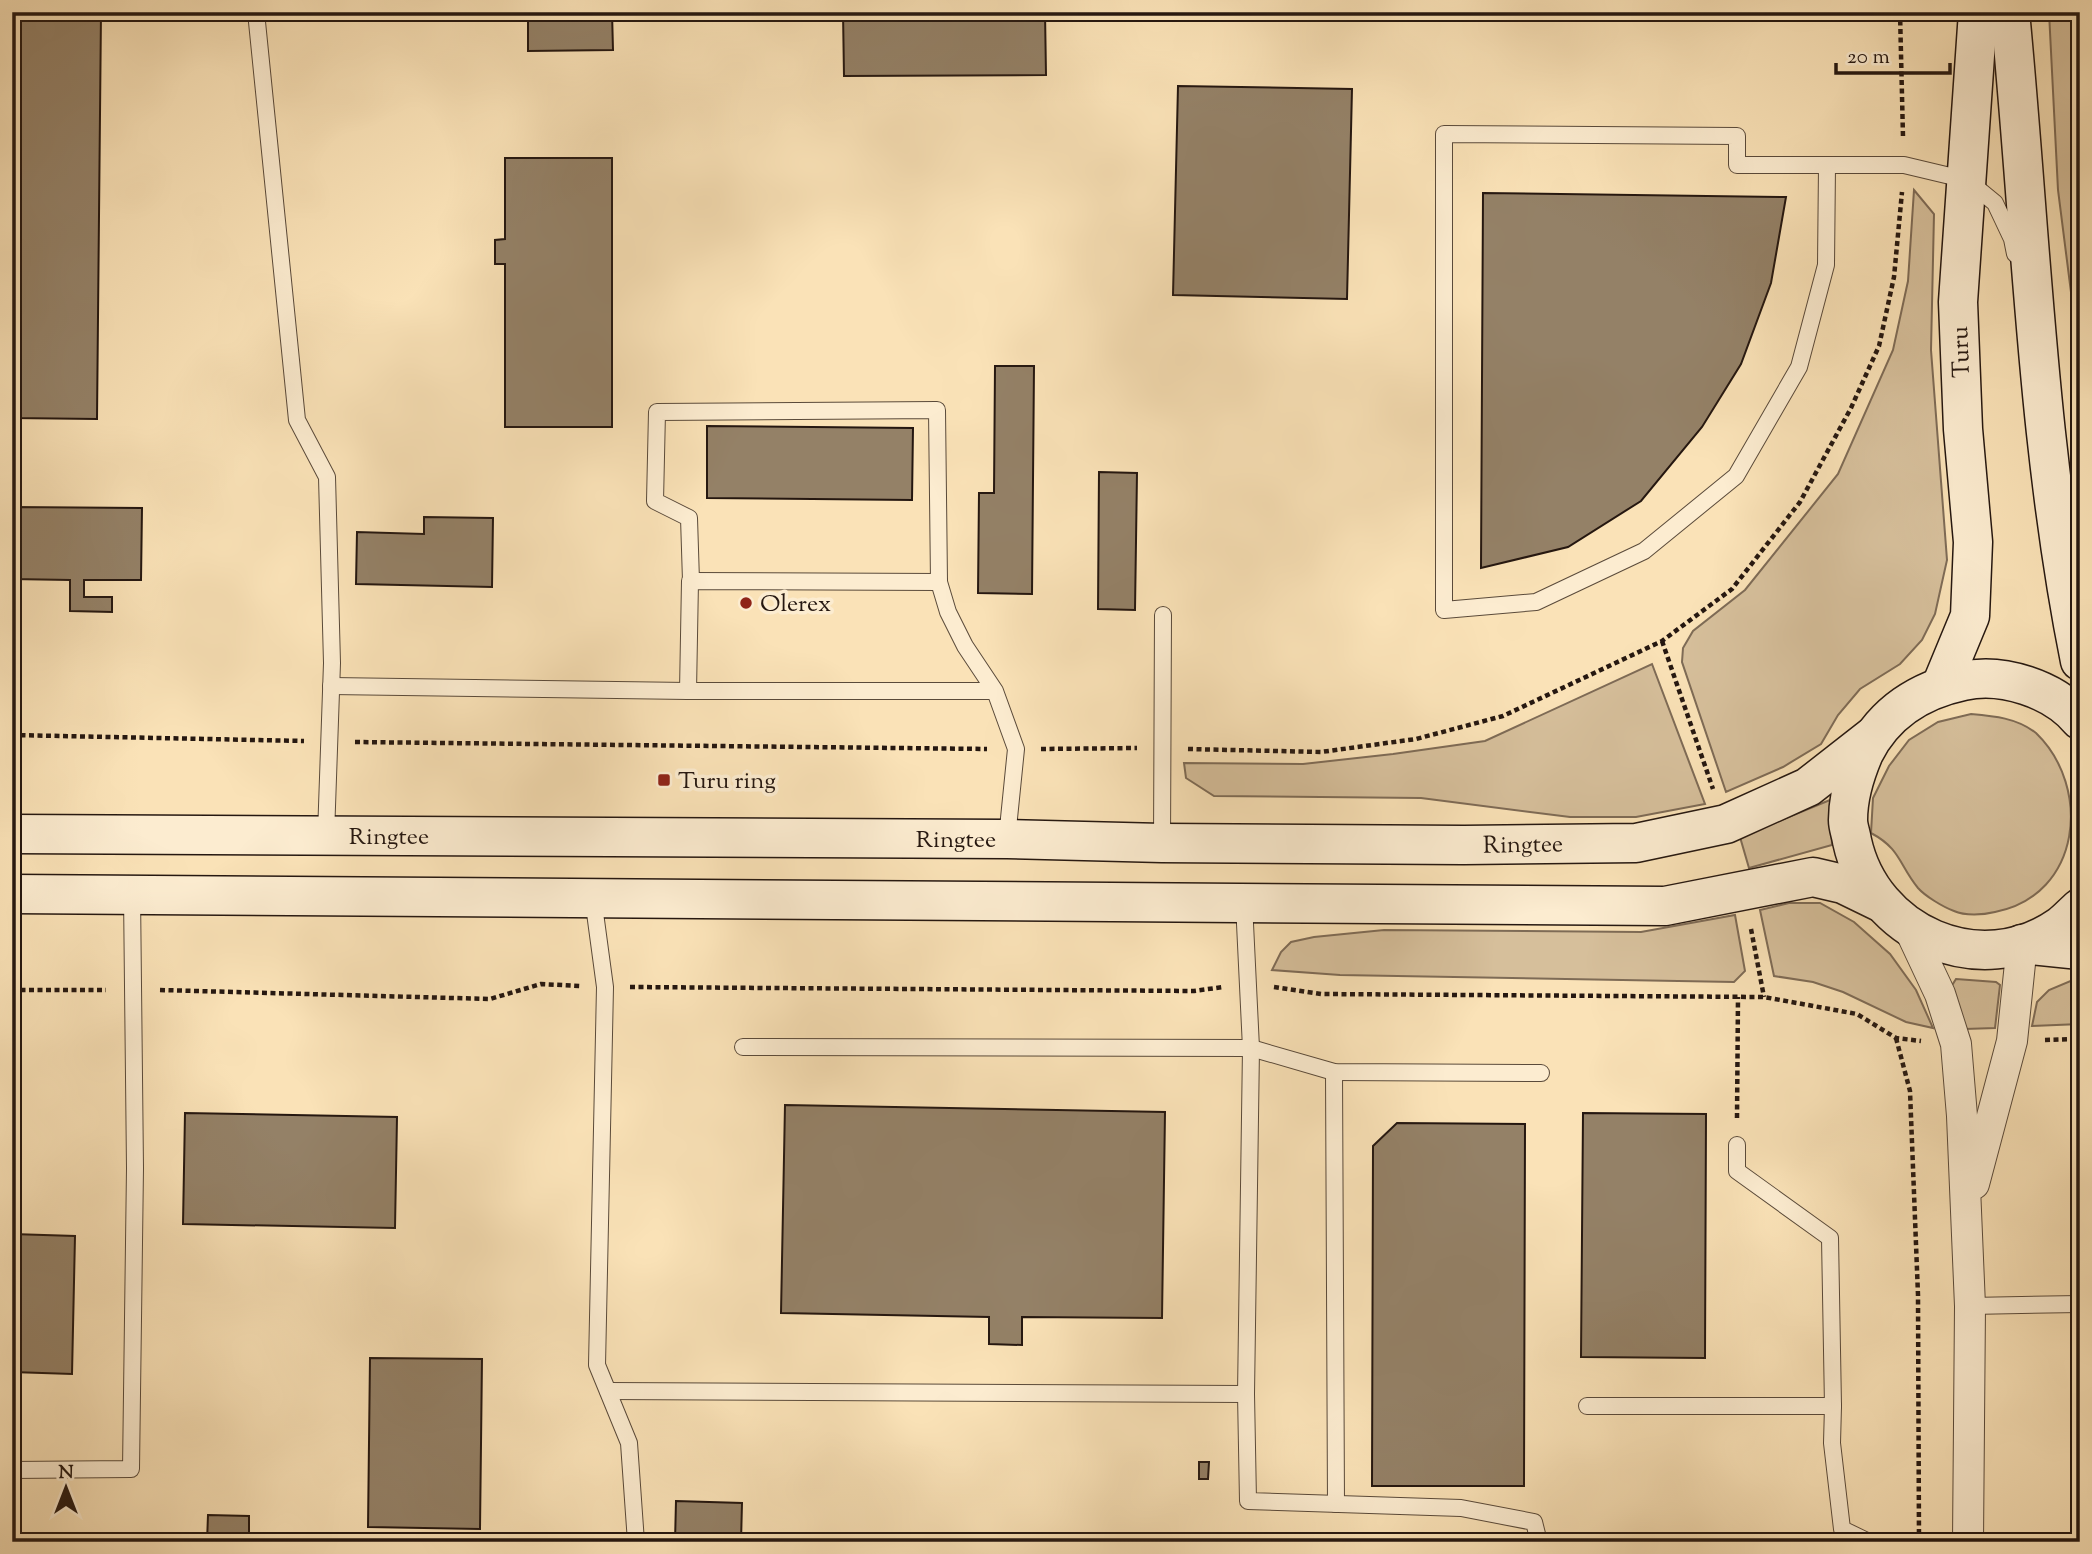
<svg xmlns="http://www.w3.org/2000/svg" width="2092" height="1554" font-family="'Sorts Mill Goudy',serif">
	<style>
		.green { fill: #d6bf9b; stroke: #7e6b56; stroke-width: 2 }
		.building { fill: #948167; stroke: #251710; stroke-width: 2 }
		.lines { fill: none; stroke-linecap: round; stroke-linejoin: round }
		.lane-casing { stroke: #5a4a3a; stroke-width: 18 }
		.street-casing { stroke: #5a4a3a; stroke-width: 32 }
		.secondary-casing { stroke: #251710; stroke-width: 41 }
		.path { stroke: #251710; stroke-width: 4.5; stroke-dasharray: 5 3.5; stroke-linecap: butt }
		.lane { stroke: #fcecd0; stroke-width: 16 }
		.street { stroke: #fcecd0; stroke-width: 30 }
		.secondary { stroke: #fcecd0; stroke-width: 38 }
		.poi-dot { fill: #8f2418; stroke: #fcecd0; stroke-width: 2.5 }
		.labels { text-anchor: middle; stroke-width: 7; stroke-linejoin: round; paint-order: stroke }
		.street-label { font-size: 24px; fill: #251710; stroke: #fcecd0 }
		.poi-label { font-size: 24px; fill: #251710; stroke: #fcecd0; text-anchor: start }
	</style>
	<rect width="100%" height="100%" fill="#fae2b7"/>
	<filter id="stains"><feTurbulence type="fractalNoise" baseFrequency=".00286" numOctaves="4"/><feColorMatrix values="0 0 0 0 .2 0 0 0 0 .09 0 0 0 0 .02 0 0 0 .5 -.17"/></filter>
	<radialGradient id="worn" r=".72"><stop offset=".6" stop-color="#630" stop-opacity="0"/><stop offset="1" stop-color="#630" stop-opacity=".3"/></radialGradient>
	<g class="green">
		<path d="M2049 12H2080V363L2058 190Z"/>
		<path d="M1914 190 1934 214 1931 350 1947 560 1935 614 1922 640 1900 664 1860 689 1838 715 1821 744 1783 767 1726 792 1682 662 1683 648 1693 631 1745 590 1838 474 1893 350 1908 281Z"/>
		<path d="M1652 664 1705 804 1636 817H1570L1421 798 1214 796 1186 778 1184 763 1303 764 1393 754 1485 741Z"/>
		<path d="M1971 714C1994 716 2017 718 2036 733 2092 787 2082 895 1995 912 1983 915 1965 916 1954 911 1943 907 1925 896 1918 888 1899 865 1901 849 1871 833L1873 798 1889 766 1909 740 1938 722Z"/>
		<path d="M1830 800 1832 845 1749 868 1740 837Z"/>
		<path d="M1789 903H1820L1854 922 1890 954 1916 990 1933 1028 1906 1022 1843 992 1813 982 1774 976 1760 910Z"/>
		<path d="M1735 915 1745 971 1734 982 1340 975 1272 970 1281 952 1291 942 1314 937 1384 930 1641 932Z"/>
		<path d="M2080 977V1024L2032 1026 2037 1002 2049 990Z"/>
		<path d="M1956 979 1996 982 2000 985 1995 1028 1965 1029 1951 987Z"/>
	</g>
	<g class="building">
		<path d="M12 12H101L97 419 12 418Z"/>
		<path d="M528 12H612L613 50 528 51Z"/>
		<path d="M843 12H1045L1046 75 844 76Z"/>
		<path d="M1178 86 1352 89 1347 299 1173 295Z"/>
		<path d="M505 158H612V427H505V264H495V240L505 239Z"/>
		<path d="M1483 193 1786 197 1771 283 1741 364 1702 427 1641 501 1568 547 1481 568Z"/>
		<path d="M995 366H1034L1032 594 978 593 979 493H994Z"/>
		<path d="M707 426 913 428 912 500 707 498Z"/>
		<path d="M1099 472 1137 473 1135 610 1098 609Z"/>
		<path d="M12 507 142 508 141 580H84V597H112V612L70 611V580L12 579Z"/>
		<path d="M424 517 493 518 492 587 356 584 357 532 424 534Z"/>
		<path d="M785 1105 1165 1112 1162 1318 1022 1317V1345L989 1344V1317L781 1313Z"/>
		<path d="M185 1113 397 1117 395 1228 183 1224Z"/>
		<path d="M1583 1113 1706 1114 1705 1358 1581 1357Z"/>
		<path d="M1397 1123 1525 1124 1524 1486H1372L1373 1146Z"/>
		<path d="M12 1234 75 1236 72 1374 12 1372Z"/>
		<path d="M370 1358 482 1359 480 1529 368 1527Z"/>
		<path d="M1199 1462H1209L1208 1479H1199Z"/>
		<path d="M676 1501 742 1503 741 1542H675Z"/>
		<path d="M208 1515 249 1516V1542H207Z"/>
	</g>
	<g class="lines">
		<g class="lane-casing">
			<g id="lane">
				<path d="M256 12 297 420 327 477 332 663 326 835"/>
				<path d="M1827 166 1826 265 1799 367 1736 476 1644 551 1536 602 1444 610V134L1737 136V165H1904L1967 180 1995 203 2012 239 2015 254"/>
				<path d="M691 581 689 518 655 501 657 412 937 410 939 582"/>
				<path d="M331 686 688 691"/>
				<path d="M995 691H688L690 581 939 582 948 612 965 646 995 691 1016 749 1007 838"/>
				<path d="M1162 843 1163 615"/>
				<path d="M593 898 605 987 597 1365 629 1443 636 1542"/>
				<path d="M1244 903 1251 1048 1246 1394 1248 1501 1461 1508 1534 1522 1539 1542"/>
				<path d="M743 1047 1251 1048 1334 1072 1541 1073"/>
				<path d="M1334 1072 1336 1504"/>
				<path d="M1737 1145V1171L1830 1238 1833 1406"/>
				<path d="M1970 1306 2080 1304"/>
				<path d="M608 1391 1246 1394"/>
				<path d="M1587 1406H1833L1832 1443 1842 1529 1869 1542"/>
				<path d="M12 1470 131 1469 135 1168 132 894"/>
			</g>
		</g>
		<g class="street-casing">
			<g id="street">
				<path d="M1909 928 1940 994 1956 1044 1962 1116 1970 1306 1968 1542"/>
				<path d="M1974 1184 2012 1041 2022 944"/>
			</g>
		</g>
		<g class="secondary-casing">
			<g id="secondary">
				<path d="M2010 12C2031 229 2037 447 2080 661"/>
				<path d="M1941 686 1970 616 1973 542 1963 429 1958 302 1978 12"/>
				<path d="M2080 720C2054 689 2002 672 1963 681 1920 690 1884 713 1864 753 1855 774 1848 797 1848 820 1848 827 1851 834 1852 841 1872 934 1980 982 2060 926 2067 921 2073 914 2080 908"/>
				<path d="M12 834 1007 839 1162 843 1464 845 1636 843 1726 824 1808 787 1872 737"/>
				<path d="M12 894 1665 906 1813 877 1843 884 1880 902"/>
				<path d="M2022 944 2080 950"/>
			</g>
		</g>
		<g class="path">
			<path d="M1900 12 1903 137"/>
			<path d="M1662 641 1713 789"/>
			<path d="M12 735 304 741"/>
			<path d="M355 742 987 749"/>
			<path d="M1041 749 1137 748"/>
			<path d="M1188 749 1321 752 1416 739 1503 716 1662 641 1732 589 1800 502 1851 408 1879 346 1894 277 1902 192"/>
			<path d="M1751 929 1764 997"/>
			<path d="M630 987 1194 991 1223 987"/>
			<path d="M1274 987 1321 994 1764 997 1857 1014 1896 1038 1921 1041"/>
			<path d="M12 990H106"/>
			<path d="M160 990 490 999 541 984 580 986"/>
			<path d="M1896 1038 1910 1091 1918 1295 1919 1542"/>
			<path d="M2045 1040 2080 1039"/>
			<path d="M1737 1118 1738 997"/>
		</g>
		<use href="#lane" class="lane"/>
		<use href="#street" class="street"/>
		<use href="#secondary" class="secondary"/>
	</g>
	<g class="poi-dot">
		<circle cx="746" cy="603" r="7"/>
		<rect x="657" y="773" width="14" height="14" rx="3.5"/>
	</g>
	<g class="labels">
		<g class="street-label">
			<text transform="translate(1960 352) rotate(-92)" y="8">Turu</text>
			<text x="389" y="844">Ringtee</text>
			<text x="956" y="847">Ringtee</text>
			<text transform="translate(1523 844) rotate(-1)" y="8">Ringtee</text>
		</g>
		<g class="poi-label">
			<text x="760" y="611">Olerex</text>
			<text x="678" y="788">Turu ring</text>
		</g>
	</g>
	<rect width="2092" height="1554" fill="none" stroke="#fae2b7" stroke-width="42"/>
	<rect x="14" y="14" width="2064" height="1526" fill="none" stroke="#251710" stroke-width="3.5"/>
	<rect x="21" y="21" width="2050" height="1512" fill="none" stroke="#251710" stroke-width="2"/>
	<g transform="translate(66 1488)" stroke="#fcecd0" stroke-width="5" paint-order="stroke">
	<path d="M0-5L12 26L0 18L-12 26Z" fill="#251710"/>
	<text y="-10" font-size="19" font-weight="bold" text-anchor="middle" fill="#251710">N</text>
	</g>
	<path d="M1836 63v10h114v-10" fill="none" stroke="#251710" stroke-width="3.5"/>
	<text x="1847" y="63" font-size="21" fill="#251710" stroke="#fcecd0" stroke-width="5" paint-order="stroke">20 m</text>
	<rect width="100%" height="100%" filter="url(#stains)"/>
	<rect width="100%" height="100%" fill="url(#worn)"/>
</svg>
